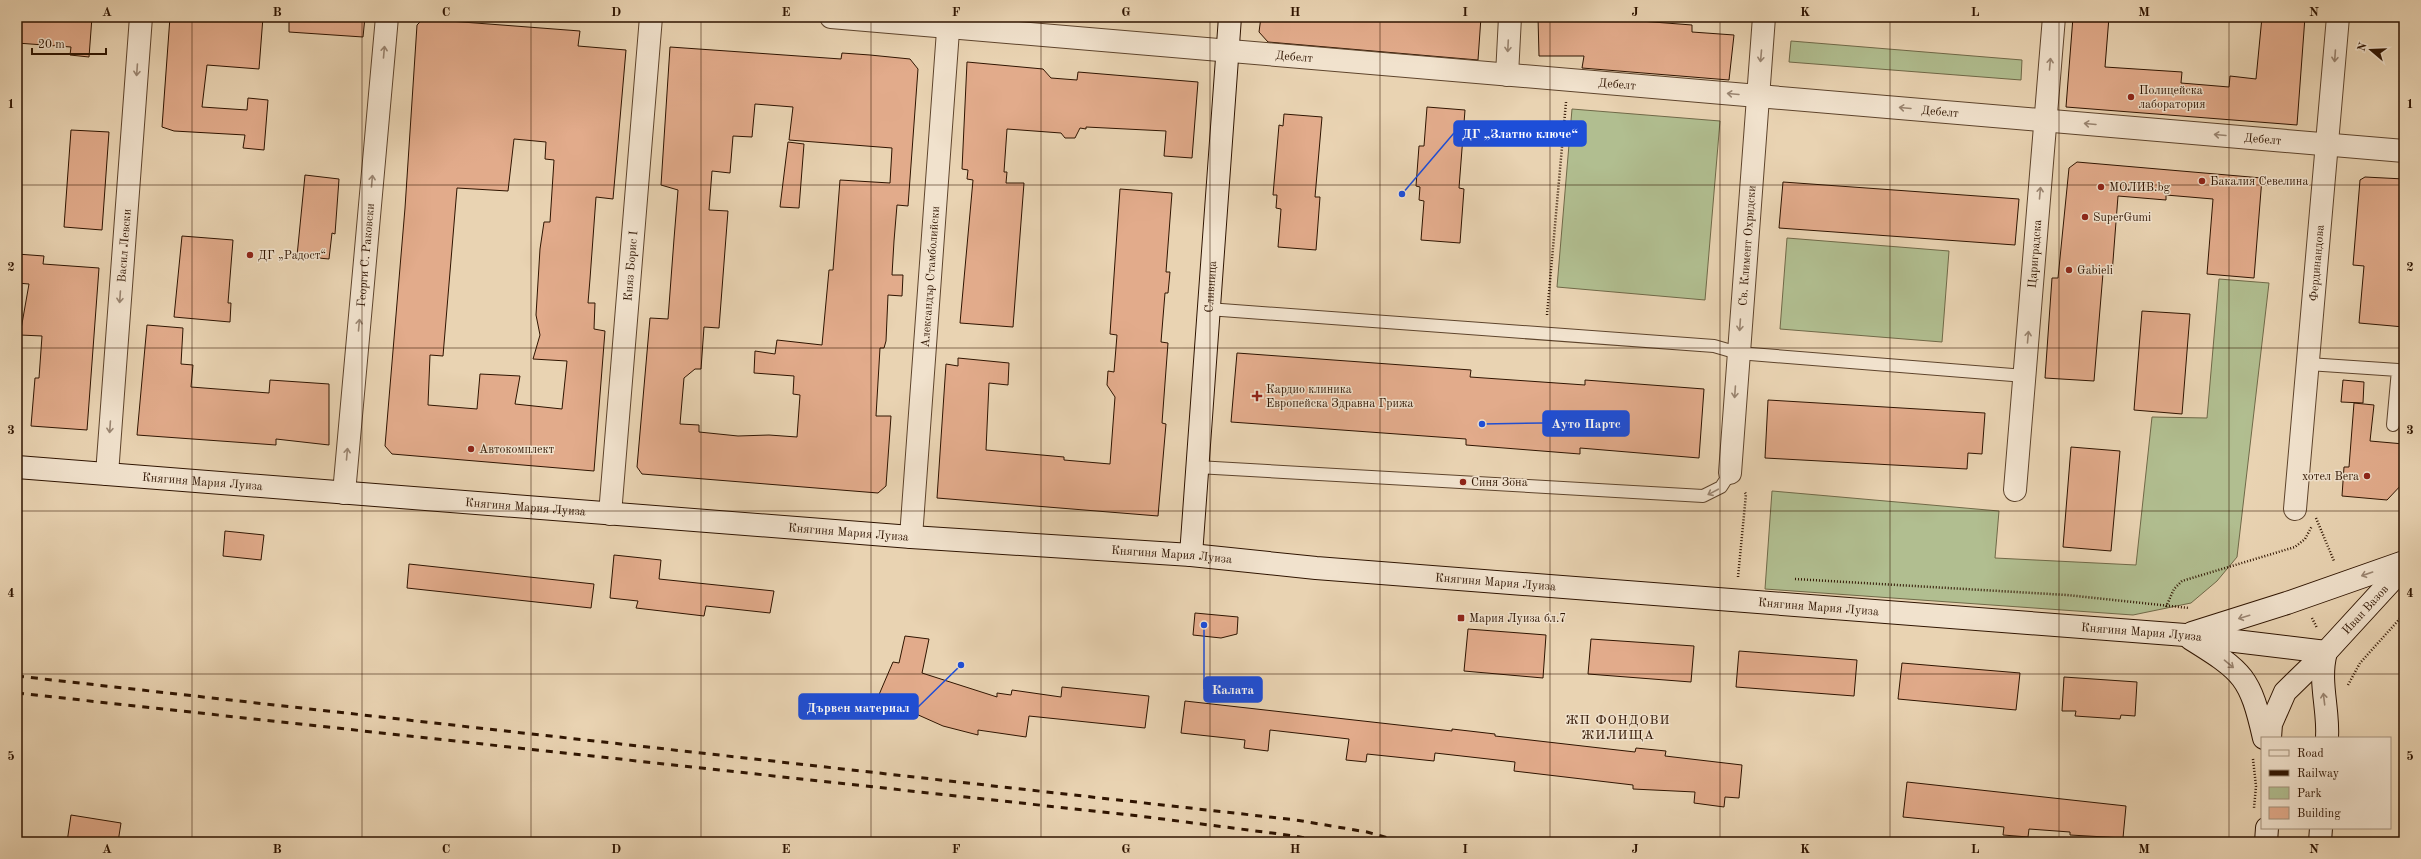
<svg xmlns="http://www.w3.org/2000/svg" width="2421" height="859" font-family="'Old Standard TT',serif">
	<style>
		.green { fill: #b1be90; stroke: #706948 }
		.building { fill: #e2ab8b; stroke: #2f1400; fill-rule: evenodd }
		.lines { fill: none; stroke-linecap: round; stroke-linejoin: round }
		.lane-casing { stroke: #5e442c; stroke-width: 14 }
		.street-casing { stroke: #5e442c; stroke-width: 24 }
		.secondary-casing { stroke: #2f1400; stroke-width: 24 }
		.path { stroke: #2f1400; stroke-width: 2.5; stroke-dasharray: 1 2; stroke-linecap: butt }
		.lane { stroke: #f1e2cd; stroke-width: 12 }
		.street { stroke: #f1e2cd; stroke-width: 22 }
		.secondary { stroke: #f1e2cd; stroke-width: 22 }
		.rail { stroke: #2f1400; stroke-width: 3; stroke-dasharray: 7 7; stroke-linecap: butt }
		.oneway { stroke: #9a8571 }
		.grid { fill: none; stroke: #2f1400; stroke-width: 1; stroke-opacity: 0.55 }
		.poi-dot { fill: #8f2418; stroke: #f1e2cd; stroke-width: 1.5 }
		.labels { text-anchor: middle; stroke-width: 3; stroke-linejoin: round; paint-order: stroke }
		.street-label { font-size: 12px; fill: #2f1400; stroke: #f1e2cd }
		.poi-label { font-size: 12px; fill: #2f1400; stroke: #f1e2cd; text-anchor: start }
		.neighbourhood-label { font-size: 13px; letter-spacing: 1px; fill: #2f1400; stroke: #f1e2cd }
		.leader { fill: none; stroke: #1d4ed8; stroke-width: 1.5 }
		.callout-dot { fill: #1d4ed8; stroke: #f1e2cd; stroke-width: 1.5 }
		.callout { fill: #1d4ed8; stroke: #1d4ed8; stroke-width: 1.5 }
		.callout-label { font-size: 13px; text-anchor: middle; font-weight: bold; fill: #fff }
		.neatline { fill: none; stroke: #2f1400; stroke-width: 1.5 }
		.grid-label { font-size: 13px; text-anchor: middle; font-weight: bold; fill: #2f1400 }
	</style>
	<rect width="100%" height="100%" fill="#e9d3b2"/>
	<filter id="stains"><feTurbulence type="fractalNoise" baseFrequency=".005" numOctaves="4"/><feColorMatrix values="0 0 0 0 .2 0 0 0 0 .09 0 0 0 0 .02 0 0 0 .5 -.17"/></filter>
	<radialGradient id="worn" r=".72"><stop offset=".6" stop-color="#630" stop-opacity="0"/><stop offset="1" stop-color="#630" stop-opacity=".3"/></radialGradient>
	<g class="green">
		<path d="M1791 41 2022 60 2021 80 1789 62Z"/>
		<path d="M1572 109 1720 121 1705 300 1557 287Z"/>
		<path d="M1787 238 1949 251 1942 342 1780 329Z"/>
		<path d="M2219 279 2269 283 2237 557 2217 581 2191 603 2133 615 1765 589 1772 491 1999 511 1995 558 2136 565 2152 417 2207 418Z"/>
	</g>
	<g class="building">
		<path d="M17 17H92L89 57 70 55 71 47 17 43Z"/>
		<path d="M170 17H263L259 69 207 65 202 107 247 110 248 98 268 100 264 150 243 148 245 135 174 131 162 127Z"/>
		<path d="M289 17H365L363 37 289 32Z"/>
		<path d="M1261 17H1481L1478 60 1268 42 1259 32Z"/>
		<path d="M1538 17H1640V21L1692 25V32L1734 35 1729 80 1582 68 1584 56H1539Z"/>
		<path d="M2073 17H2109L2105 67 2182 72 2181 83 2229 87 2230 76 2256 79 2262 17H2305L2297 125 2066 107Z"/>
		<path d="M423 19 580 31 578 46 626 50 613 199 596 197 590 279 588 303H595L594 329 605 331 594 471 392 454 385 446 405 208 417 25ZM514 139 546 142 545 159 554 160 550 222H544L540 249 536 315 540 335 533 359 567 361 562 409 515 404 520 376 480 374 477 409 428 405 430 355 443 356 457 188 508 191Z"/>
		<path d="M670 47 841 59 842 53 870 55 910 59 918 69 908 206 897 205 894 241 892 275H903L902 296 888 295 886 341 884 348H880L876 416H891L886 486 878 493 642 474 637 467 650 318 668 319 674 239 678 190 661 185ZM755 104 793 107 789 140 892 148 890 183 840 180 833 270H829L822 345 777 340 775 354 755 351 754 373 794 376 793 394 800 395 797 437 769 435 738 436 699 432V425L680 424 684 378 695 369H701L704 327 719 328 728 211 709 210 712 171 730 173 733 136 752 137Z"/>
		<path d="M967 62 1043 69 1051 78 1077 80 1078 72 1198 82 1192 158 1164 156 1166 131 1086 127V129L1080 128 1075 138H1065L1061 133 1007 129 1004 172H1007L1006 183H1024L1013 327 960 323 973 180 967 179 968 170 962 169Z"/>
		<path d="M1427 107 1465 110 1459 188 1464 189 1460 243 1421 240 1424 201 1419 200 1420 187 1416 186 1419 146H1424Z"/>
		<path d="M1284 114 1322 117 1315 197H1320L1316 250 1278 247 1281 209 1276 208 1277 195H1273L1279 125 1283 126Z"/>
		<path d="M71 130 109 132 102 230 64 227Z"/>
		<path d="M788 142 804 144 799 208 780 207Z"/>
		<path d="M2077 162 2262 178 2254 278 2207 274 2213 199 2166 195V200L2118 196 2112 274 2103 273 2094 381 2045 378 2052 278H2058L2069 168Z"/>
		<path d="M305 175 339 179 335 234 332 233 329 259 297 256Z"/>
		<path d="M2365 177 2404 179V327L2359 323 2364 266 2353 265 2360 180Z"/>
		<path d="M1783 182 2019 199 2015 245 1779 228Z"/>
		<path d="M1120 189 1172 193 1166 272H1170L1168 293H1165L1161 342 1168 343 1162 423 1166 424 1158 516 937 498 946 364 958 366V358L1009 363 1008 385 989 383 986 450 1064 457V460L1110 464 1115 397 1107 385 1108 371 1114 372 1117 335 1110 334Z"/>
		<path d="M182 236 233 240 228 303H231L230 322 174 317Z"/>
		<path d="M17 254 44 256 43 264 99 268 87 430 31 426 35 378H39L42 336 20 335 29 284 17 283Z"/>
		<path d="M2142 311 2190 314 2182 414 2134 410Z"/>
		<path d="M147 325 183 328 181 364 193 365 191 387 269 393 270 380 329 384V445L276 439V445L137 435Z"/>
		<path d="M1237 353 1471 370 1470 377 1585 385V380L1704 389 1699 458 1580 448V454L1466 445V439L1231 422Z"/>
		<path d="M2343 380 2364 382 2363 403 2341 402Z"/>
		<path d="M1768 400 1985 413 1982 454 1968 453 1967 469 1765 458Z"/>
		<path d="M2354 403 2374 405 2370 441 2404 444V482L2387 500 2342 496 2344 467H2349Z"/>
		<path d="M2071 447 2120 451 2111 551 2063 547Z"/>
		<path d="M225 531 264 535 261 560 223 556Z"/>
		<path d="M614 555 661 560 659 579 774 591 770 613 706 606 704 616 636 608 638 601 610 598Z"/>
		<path d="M409 564 594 584 591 608 407 588Z"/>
		<path d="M1195 613 1238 617 1237 634 1221 638 1193 635Z"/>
		<path d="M1468 629 1546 635 1543 678 1464 671Z"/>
		<path d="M905 636 929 639 922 673 997 697V693L1011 695 1012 690 1061 697 1062 687 1149 696 1145 728 1029 716 1026 737 978 730V735L943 726 878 697 893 662 899 663Z"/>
		<path d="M1591 639 1694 646 1691 682 1588 674Z"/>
		<path d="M1739 651 1857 660 1854 696 1736 687Z"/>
		<path d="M1902 663 2020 673 2016 710 1898 699Z"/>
		<path d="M2064 677 2137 682 2135 716 2121 715 2120 719 2075 716 2076 711H2062Z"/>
		<path d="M1185 701 1452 731V729L1495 734V736L1635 752 1636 748 1666 751 1665 756 1742 765 1739 798 1725 797 1724 807 1694 803 1695 792 1633 789V785L1514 771 1515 762 1435 753 1434 761 1367 754 1366 762 1346 760 1349 739 1270 730 1268 751 1244 748 1245 740 1181 733Z"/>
		<path d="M1907 782 2126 806 2123 838 2070 835V832L2029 829 2028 837 2003 835 2004 827 1903 817Z"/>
		<path d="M71 815 121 823 118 842H67Z"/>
	</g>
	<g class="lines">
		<g class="lane-casing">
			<g id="lane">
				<path d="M1208 309 1714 346 1738 353 2025 376"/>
				<path d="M2308 364 2398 370 2393 425"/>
				<path d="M1197 467 1703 496 1721 487 1730 473"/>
			</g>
		</g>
		<g class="street-casing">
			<g id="street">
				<path id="s1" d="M831 17 2404 151"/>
				<path d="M1507 75 1510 17"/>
				<path id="s2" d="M1730 473 1764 17"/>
				<path id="s3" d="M107 474 141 17"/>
				<path id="s4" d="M2015 490 2054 17"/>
				<path id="s5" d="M344 493 387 17"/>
				<path id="s6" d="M2295 509 2338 17"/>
				<path id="s7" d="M610 514 651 17"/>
				<path id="s8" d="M911 537 949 17"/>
			</g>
		</g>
		<g class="secondary-casing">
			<g id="secondary">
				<path id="s9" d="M17 467 911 537 1191 555 1316 568 2185 635 2326 652"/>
				<path id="s10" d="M1191 555 1230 17"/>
				<path d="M2192 633 2287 603 2404 562"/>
				<path d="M2191 639C2244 672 2250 677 2264 738"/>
				<path d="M2326 652C2318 681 2329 709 2327 738"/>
				<path id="s11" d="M2270 738 2271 724 2285 692 2326 652 2404 567"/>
				<path d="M2266 842 2267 828"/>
				<path d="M2320 842 2321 828"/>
			</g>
		</g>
		<g class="path">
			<path d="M1547 315 1566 102"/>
			<path d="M2316 518 2334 561"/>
			<path d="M1738 577 1746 494 1744 491"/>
			<path d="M1795 579 2067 595 2189 608"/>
			<path d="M2166 607 2174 589 2182 581 2295 547 2305 539 2312 526"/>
			<path d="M2312 618 2317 628"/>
			<path d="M2348 685 2360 663 2404 614"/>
			<path d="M2253 759 2256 786 2254 808"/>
		</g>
		<use href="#lane" class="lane"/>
		<use href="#street" class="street"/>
		<use href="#secondary" class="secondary"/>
		<g class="rail">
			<path d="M17 676 1296 820 1367 832 1403 842"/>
			<path d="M17 693 1139 816 1295 836 1324 842"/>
		</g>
	</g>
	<defs><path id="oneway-shaft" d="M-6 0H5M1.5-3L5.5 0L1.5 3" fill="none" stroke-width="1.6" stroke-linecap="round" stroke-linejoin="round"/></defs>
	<g class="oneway">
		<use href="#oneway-shaft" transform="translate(1508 46) rotate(93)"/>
		<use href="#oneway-shaft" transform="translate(384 52) rotate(-85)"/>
		<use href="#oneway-shaft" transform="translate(1761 56) rotate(95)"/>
		<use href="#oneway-shaft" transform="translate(2335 56) rotate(94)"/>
		<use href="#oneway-shaft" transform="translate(2050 64) rotate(-85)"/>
		<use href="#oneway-shaft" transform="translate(137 70) rotate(94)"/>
		<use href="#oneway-shaft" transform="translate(1733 94) rotate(-175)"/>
		<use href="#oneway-shaft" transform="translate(1905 108) rotate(-175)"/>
		<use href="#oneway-shaft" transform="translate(2090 124) rotate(-175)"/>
		<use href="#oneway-shaft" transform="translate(2220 135) rotate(-175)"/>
		<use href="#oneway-shaft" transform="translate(372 181) rotate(-85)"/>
		<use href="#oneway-shaft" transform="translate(2040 193) rotate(-85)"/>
		<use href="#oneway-shaft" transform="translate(120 297) rotate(94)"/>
		<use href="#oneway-shaft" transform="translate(359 325) rotate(-85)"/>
		<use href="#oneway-shaft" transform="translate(1740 325) rotate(94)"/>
		<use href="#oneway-shaft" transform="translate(2028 337) rotate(-85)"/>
		<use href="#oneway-shaft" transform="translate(1735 392) rotate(94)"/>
		<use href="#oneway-shaft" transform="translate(110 427) rotate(94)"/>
		<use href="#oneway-shaft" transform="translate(347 454) rotate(-85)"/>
		<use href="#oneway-shaft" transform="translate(1713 492) rotate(152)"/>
		<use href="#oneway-shaft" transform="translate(2367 574) rotate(161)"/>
		<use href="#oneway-shaft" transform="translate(2244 617) rotate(163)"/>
		<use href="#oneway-shaft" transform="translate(2229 664) rotate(40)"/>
		<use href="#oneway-shaft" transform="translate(2324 699) rotate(-97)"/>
	</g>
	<path class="grid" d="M192 17V842M362 17V842M531 17V842M701 17V842M871 17V842M1041 17V842M1210 17V842M1380 17V842M1550 17V842M1720 17V842M1890 17V842M2059 17V842M2229 17V842M17 185H2404M17 348H2404M17 511H2404M17 674H2404"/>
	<g class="poi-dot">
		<circle cx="2131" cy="97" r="4"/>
		<circle cx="2202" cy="181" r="4"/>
		<circle cx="2101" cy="187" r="4"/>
		<circle cx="2085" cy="217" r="4"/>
		<circle cx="250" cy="255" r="4"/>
		<circle cx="2069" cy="270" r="4"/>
		<path d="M1255 390h4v4h4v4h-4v4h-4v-4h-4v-4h4z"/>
		<circle cx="471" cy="449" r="4"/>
		<circle cx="2367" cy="476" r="4"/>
		<circle cx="1463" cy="482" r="4"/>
		<rect x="1457" y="614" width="8" height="8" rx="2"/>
	</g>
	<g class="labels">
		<g class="street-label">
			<text dy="4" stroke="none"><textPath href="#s1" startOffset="465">Дебелт</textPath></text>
			<text dy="4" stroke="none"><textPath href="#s1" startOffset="789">Дебелт</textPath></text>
			<text dy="4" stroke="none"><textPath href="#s1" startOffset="1113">Дебелт</textPath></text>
			<text dy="4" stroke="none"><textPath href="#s1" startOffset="1437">Дебелт</textPath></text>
			<text dy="4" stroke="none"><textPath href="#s2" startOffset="228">Св. Климент Охридски</textPath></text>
			<text dy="4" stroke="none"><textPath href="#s3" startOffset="229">Васил Левски</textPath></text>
			<text dy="4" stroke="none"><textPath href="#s4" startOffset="237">Цариградска</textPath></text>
			<text dy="4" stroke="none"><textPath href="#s5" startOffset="239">Георги С. Раковски</textPath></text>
			<text dy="4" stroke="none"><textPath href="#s6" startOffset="247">Фердинандова</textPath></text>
			<text dy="4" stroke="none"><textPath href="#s7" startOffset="249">Княз Борис I</textPath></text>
			<text dy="4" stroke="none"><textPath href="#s8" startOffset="261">Александър Стамболийски</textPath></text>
			<text dy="4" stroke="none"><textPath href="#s10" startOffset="269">Сливница</textPath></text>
			<text dy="4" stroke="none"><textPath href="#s9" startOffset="186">Княгиня Мария Луиза</textPath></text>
			<text dy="4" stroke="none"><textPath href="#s9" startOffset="510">Княгиня Мария Луиза</textPath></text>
			<text dy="4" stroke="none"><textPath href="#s9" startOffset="834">Княгиня Мария Луиза</textPath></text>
			<text dy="4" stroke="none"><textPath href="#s9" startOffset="1158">Княгиня Мария Луиза</textPath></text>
			<text dy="4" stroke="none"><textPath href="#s9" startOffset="1483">Княгиня Мария Луиза</textPath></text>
			<text dy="4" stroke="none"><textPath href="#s9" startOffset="1807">Княгиня Мария Луиза</textPath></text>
			<text dy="4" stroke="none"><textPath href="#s11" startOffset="164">Иван Вазов</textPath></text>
			<text dy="4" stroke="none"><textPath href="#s9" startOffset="2131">Княгиня Мария Луиза</textPath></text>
		</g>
		<g class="poi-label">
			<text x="2139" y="94">Полицейска<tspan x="2139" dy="14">лаборатория</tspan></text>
			<text x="2210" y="185">Бакалия Севелина</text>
			<text x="2109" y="191">МОЛИВ.bg</text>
			<text x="2093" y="221">SuperGumi</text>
			<text x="258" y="259">ДГ „Радост“</text>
			<text x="2077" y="274">Gabieli</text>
			<text x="1266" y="393">Кардио клиника<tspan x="1266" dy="14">Европейска Здравна Грижа</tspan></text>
			<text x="479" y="453">Автокомплект</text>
			<text x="2359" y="480" text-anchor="end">хотел Вега</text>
			<text x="1471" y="486">Синя Зона</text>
			<text x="1469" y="622">Мария Луиза бл.7</text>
		</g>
		<g class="neighbourhood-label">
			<text x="1618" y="724">ЖП ФОНДОВИ<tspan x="1618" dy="15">ЖИЛИЩА</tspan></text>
		</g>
	</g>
	<path class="leader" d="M1402 194L1454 133M1482 424L1543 423M1204 625L1204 689M961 665L918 707"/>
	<g class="callout-dot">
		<circle cx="1402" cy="194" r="4"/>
		<circle cx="1482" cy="424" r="4"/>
		<circle cx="1204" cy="625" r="4"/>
		<circle cx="961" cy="665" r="4"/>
	</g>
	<g class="callout">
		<rect x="1454" y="121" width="132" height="25" rx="4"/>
		<rect x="1543" y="411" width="86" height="25" rx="4"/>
		<rect x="1204" y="677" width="58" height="25" rx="4"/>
		<rect x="799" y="694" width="119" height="25" rx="4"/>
	</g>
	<g class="callout-label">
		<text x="1520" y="138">ДГ „Златно ключе“</text>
		<text x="1586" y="428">Ауто Партс</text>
		<text x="1233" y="694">Калата</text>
		<text x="858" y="712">Дървен материал</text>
	</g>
	<rect width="2421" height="859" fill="none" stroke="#e9d3b2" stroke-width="44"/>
	<rect x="2261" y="737" width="130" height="92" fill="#f1e2cd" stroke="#a3907b"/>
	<rect x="2269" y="750" width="20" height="6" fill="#f1e2cd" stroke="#a3907b"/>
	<text x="2297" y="757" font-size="12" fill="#2f1400">Road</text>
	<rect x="2269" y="770" width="20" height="6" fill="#2f1400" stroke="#a3907b"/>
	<text x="2297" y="777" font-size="12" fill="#2f1400">Railway</text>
	<rect x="2269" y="787" width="20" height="12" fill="#b1be90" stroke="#a3907b"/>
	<text x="2297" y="797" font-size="12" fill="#2f1400">Park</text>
	<rect x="2269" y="807" width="20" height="12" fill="#e2ab8b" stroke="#a3907b"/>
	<text x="2297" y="817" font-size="12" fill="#2f1400">Building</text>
	<g transform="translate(2371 50) rotate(289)" stroke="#f1e2cd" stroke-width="3" paint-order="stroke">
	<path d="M0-3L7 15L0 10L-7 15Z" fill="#2f1400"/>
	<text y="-6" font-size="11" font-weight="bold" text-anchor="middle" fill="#2f1400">N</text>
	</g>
	<path d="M32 48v6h74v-6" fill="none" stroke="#2f1400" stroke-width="2"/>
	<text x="38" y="48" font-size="12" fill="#2f1400" stroke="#f1e2cd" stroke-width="3" paint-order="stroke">20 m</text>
	<rect x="22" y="22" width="2377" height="815" class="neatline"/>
	<g class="grid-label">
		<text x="107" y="16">A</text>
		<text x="277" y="16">B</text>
		<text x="446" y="16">C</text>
		<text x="616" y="16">D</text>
		<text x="786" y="16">E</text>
		<text x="956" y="16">F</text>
		<text x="1126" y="16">G</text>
		<text x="1295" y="16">H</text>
		<text x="1465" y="16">I</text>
		<text x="1635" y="16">J</text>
		<text x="1805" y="16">K</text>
		<text x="1975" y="16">L</text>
		<text x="2144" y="16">M</text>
		<text x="2314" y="16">N</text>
		<text x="11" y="108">1</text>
		<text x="2410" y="108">1</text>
		<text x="11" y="271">2</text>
		<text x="2410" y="271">2</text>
		<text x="11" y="434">3</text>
		<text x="2410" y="434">3</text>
		<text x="11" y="597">4</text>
		<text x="2410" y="597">4</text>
		<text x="11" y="760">5</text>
		<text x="2410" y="760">5</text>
		<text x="107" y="853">A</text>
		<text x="277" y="853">B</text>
		<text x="446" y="853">C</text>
		<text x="616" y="853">D</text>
		<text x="786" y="853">E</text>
		<text x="956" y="853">F</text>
		<text x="1126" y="853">G</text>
		<text x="1295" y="853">H</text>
		<text x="1465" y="853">I</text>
		<text x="1635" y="853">J</text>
		<text x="1805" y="853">K</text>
		<text x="1975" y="853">L</text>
		<text x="2144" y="853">M</text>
		<text x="2314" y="853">N</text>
	</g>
	<rect width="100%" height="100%" filter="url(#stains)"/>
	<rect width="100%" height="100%" fill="url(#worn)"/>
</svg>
